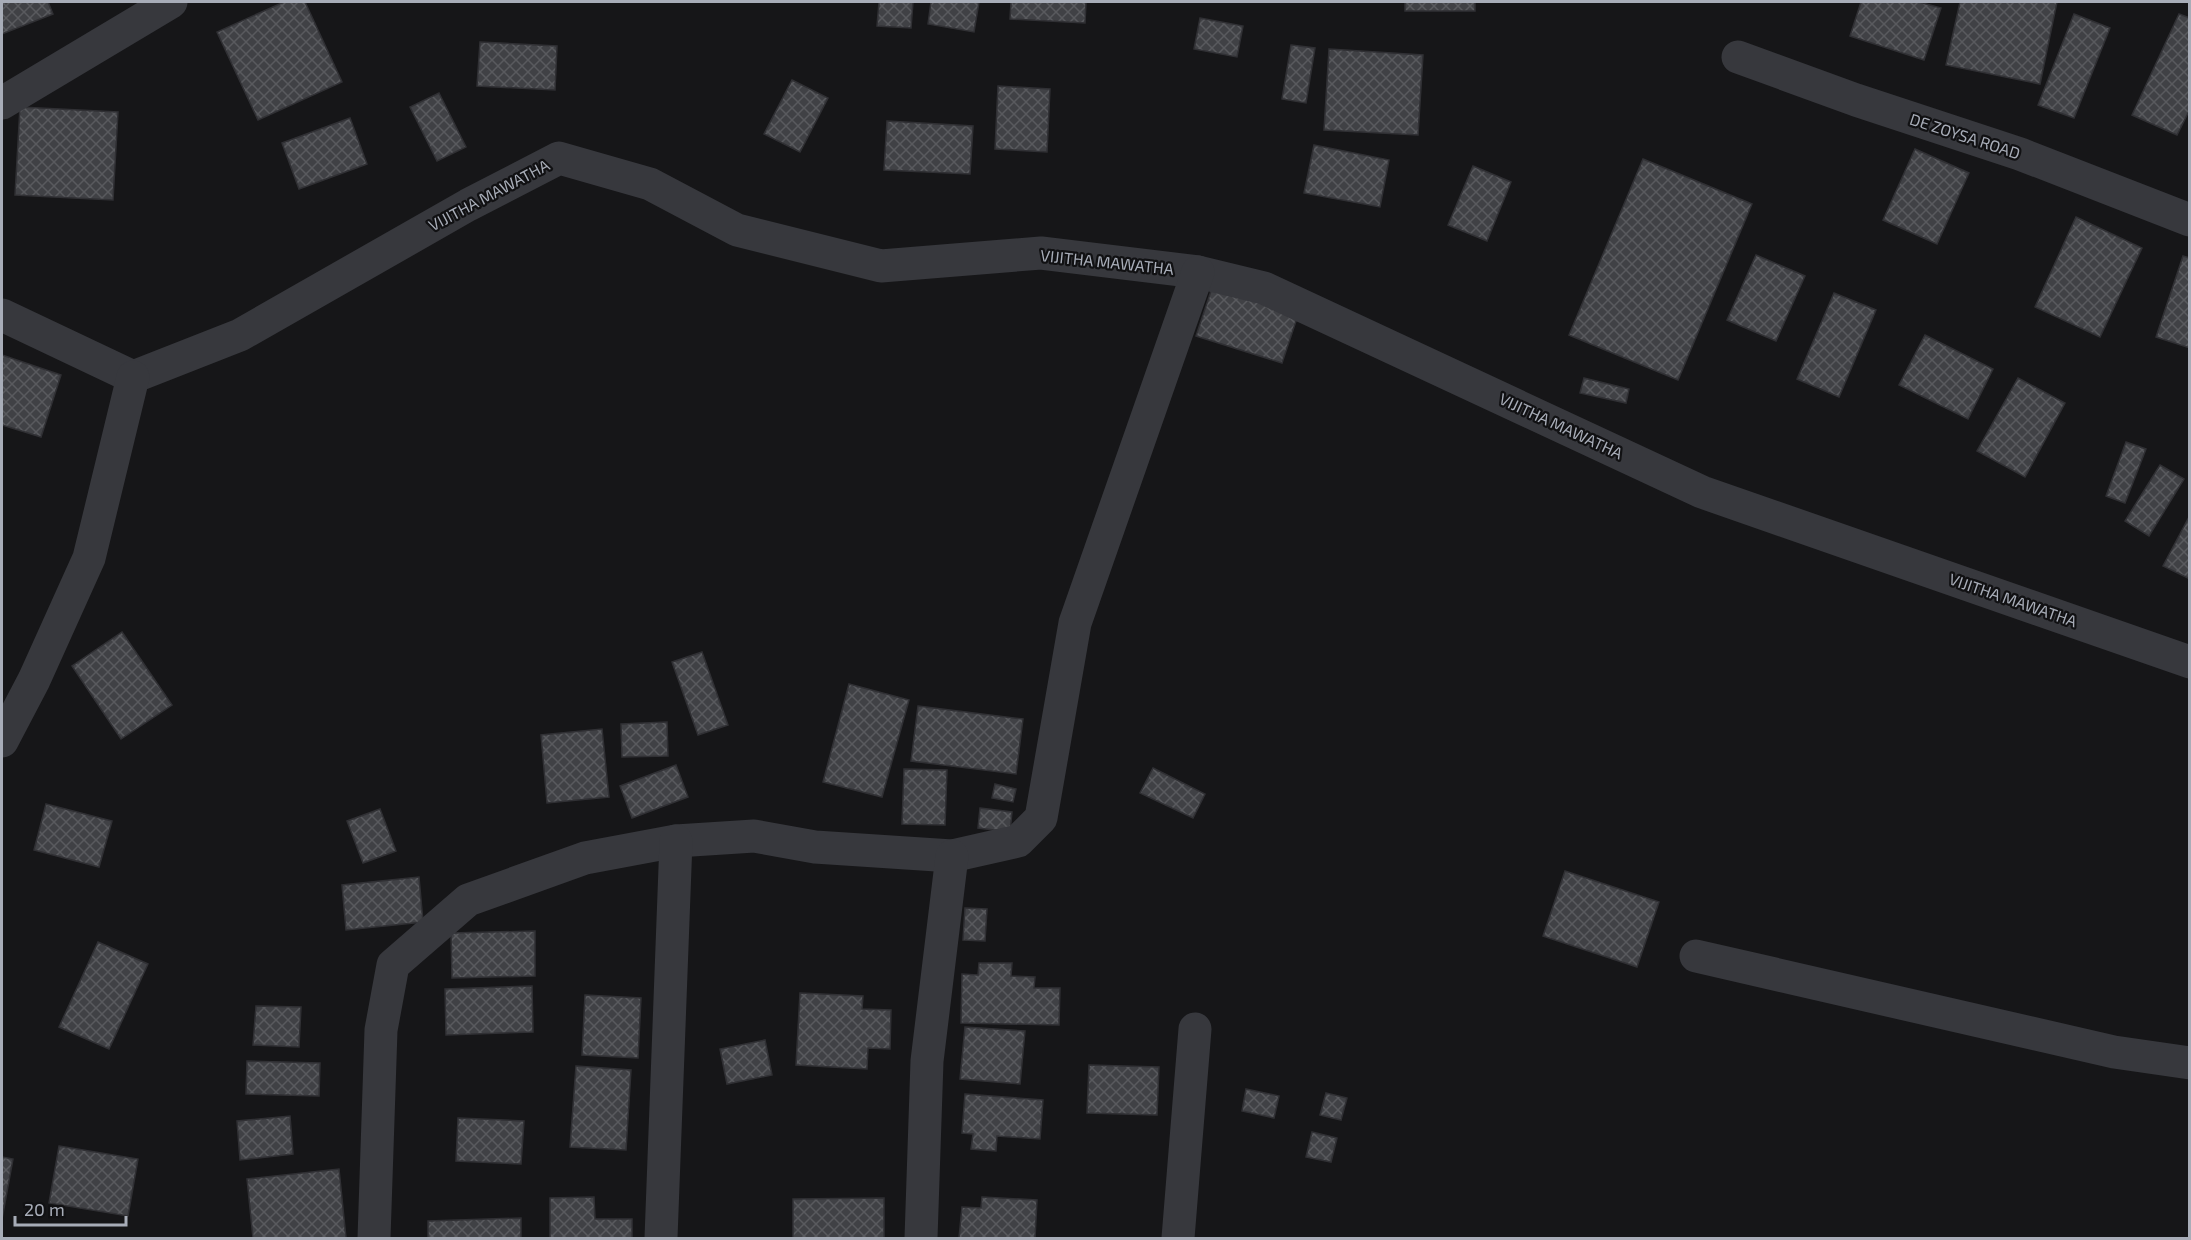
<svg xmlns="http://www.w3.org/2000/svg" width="2191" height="1240" font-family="'Exo 2',sans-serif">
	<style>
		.building { fill: url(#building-cross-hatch); stroke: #303034; stroke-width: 1.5 }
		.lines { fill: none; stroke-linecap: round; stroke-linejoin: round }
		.minor { stroke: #37383d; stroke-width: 33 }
		.labels { text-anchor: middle; stroke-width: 4.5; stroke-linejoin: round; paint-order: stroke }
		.street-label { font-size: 16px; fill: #a8adb8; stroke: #111113 }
	</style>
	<defs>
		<pattern id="building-cross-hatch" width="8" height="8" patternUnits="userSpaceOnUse" patternTransform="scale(1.5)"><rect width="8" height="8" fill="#404145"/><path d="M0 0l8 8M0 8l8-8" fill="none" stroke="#595a5e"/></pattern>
	</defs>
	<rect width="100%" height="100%" fill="#161618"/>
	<g class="building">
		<path d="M2 2H48L53 14 2 34Z"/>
		<path d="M284 2H305L342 82 258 120 217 32Z"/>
		<path d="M879 2H913L911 28 877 26Z"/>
		<path d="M931 2H979L974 32 928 24Z"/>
		<path d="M1011 2H1086L1085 23 1010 19Z"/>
		<rect x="1405" y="2" width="70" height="9"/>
		<path d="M1861 2H1919L1941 8 1924 60 1850 36Z"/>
		<path d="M1960 2H2057L2040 84 1946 65Z"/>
		<path d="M2074 14 2110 28 2074 118 2038 105Z"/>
		<path d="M2179 14 2190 18V109L2177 135 2132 115Z"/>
		<path d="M1200 18 1243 26 1237 57 1194 49Z"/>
		<path d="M480 42 557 46 555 90 477 86Z"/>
		<path d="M1291 45 1315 48 1306 103 1282 99Z"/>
		<path d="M1329 49 1423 55 1418 135 1324 130Z"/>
		<path d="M792 80 828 98 800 152 764 134Z"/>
		<path d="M998 86 1050 89 1047 152 995 149Z"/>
		<path d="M439 93 466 147 437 161 410 107Z"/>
		<path d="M20 107 118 112 113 200 15 195Z"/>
		<path d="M350 118 367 164 299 189 282 143Z"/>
		<path d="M887 121 973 126 970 174 884 170Z"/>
		<path d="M1314 145 1389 160 1380 207 1304 193Z"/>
		<path d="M1915 149 1969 173 1937 244 1883 220Z"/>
		<path d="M1643 159 1752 204 1678 380 1569 335Z"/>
		<path d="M1473 166 1511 182 1487 241 1448 225Z"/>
		<path d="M2076 217 2142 248 2100 337 2035 307Z"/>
		<path d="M1756 255 1805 276 1776 341 1727 320Z"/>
		<path d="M2183 256 2190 258V348L2156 337Z"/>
		<path d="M1215 279 1301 306 1282 363 1196 336Z"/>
		<path d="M1834 293 1876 310 1839 397 1797 379Z"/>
		<path d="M1925 335 1993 369 1968 419 1899 385Z"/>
		<path d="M2 355 61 375 41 437 2 425Z"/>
		<path d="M1584 378 1629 389 1626 403 1580 393Z"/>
		<path d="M2018 378 2065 403 2025 477 1977 451Z"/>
		<path d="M2126 442 2146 449 2125 503 2106 496Z"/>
		<path d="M2160 465 2184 479 2149 536 2125 521Z"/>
		<path d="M2190 515V579L2163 566Z"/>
		<path d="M122 632 172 705 121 739 72 666Z"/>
		<path d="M702 652 728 725 698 735 672 662Z"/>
		<path d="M849 684 909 700 882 797 823 782Z"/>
		<path d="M918 706 1023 719 1016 774 911 761Z"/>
		<path d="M667 722 668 756 622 757 621 724Z"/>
		<path d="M602 729 609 797 547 803 541 735Z"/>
		<path d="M676 765 688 797 632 818 620 786Z"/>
		<path d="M1153 768 1205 794 1193 818 1140 793Z"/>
		<path d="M904 769 947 770 945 825 902 824Z"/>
		<path d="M995 784 1016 789 1013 802 992 798Z"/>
		<path d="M46 804 112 821 99 867 34 850Z"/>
		<path d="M980 808 1012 812 1010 832 978 828Z"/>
		<path d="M380 809 396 851 363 863 347 821Z"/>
		<path d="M1565 871 1659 902 1637 967 1543 936Z"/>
		<path d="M419 877 423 922 346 930 342 885Z"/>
		<path d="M965 908 987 909 985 941 963 940Z"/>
		<path d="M535 931V976L452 978 451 933Z"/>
		<path d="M98 942 148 964 109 1049 59 1027Z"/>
		<path d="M979 963H1012L1011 976 1035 977 1034 988H1060L1059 1025 961 1023 962 974 978 975Z"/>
		<path d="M532 986 533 1032 446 1035 445 989Z"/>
		<path d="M800 993 863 996 862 1009 891 1010 890 1049 868 1048 867 1069 796 1065Z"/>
		<path d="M585 995 641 998 638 1058 582 1055Z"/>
		<path d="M256 1006 301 1007 299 1047 253 1045Z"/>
		<path d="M965 1027 1025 1031 1020 1084 960 1079Z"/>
		<path d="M765 1040 772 1075 727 1084 720 1049Z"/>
		<path d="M247 1061 320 1063 319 1096 246 1094Z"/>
		<path d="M1089 1065 1159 1067 1157 1115 1087 1113Z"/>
		<path d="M576 1066 631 1070 626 1150 570 1147Z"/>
		<path d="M1246 1089 1279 1096 1274 1118 1242 1111Z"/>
		<path d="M1326 1093 1347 1098 1341 1120 1320 1115Z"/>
		<path d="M965 1094 1043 1100 1040 1139 997 1136 996 1151 971 1149 973 1134 962 1133Z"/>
		<path d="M290 1116 293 1154 240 1160 237 1121Z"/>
		<path d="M458 1118 524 1121 521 1164 456 1161Z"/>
		<path d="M1312 1132 1337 1138 1331 1162 1306 1157Z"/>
		<path d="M59 1146 138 1159 128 1216 49 1203Z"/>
		<path d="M2 1157 13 1159 2 1219Z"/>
		<path d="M339 1169 346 1238H253L247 1179Z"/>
		<path d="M594 1197 595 1219H632V1238H550V1198Z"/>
		<path d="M982 1197 1037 1200 1035 1238H959L962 1207 981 1208Z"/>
		<path d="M884 1198V1238H793V1199Z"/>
		<path d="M521 1218V1238H428V1221Z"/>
	</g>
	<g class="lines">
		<g class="minor">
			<path d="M1738 57 1856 100 2020 154 2190 220"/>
			<path d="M2 103 171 2"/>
			<path d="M2 315 133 377 240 335 468 205 559 158 650 184 737 230 881 266 1041 253 1198 272 1264 288 1702 492 2190 662"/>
			<path d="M2 741 34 680 89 558 133 377"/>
			<path d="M1696 956 2114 1052 2190 1063"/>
			<path d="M374 1238 381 1030 393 965 468 900 585 858 676 841 754 836 815 847 952 856 1018 841 1041 818 1075 623 1198 272"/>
			<path d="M661 1238 676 841"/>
			<path d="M921 1238 927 1061 952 856"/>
			<path d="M1178 1238 1195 1029"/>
		</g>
	</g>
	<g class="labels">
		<g class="street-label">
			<text transform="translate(1965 136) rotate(18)" y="6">DE ZOYSA ROAD</text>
			<text transform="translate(489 195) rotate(-28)" y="6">VIJITHA MAWATHA</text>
			<text transform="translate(1107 262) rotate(6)" y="6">VIJITHA MAWATHA</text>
			<text transform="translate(1561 426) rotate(25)" y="6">VIJITHA MAWATHA</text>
			<text transform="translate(2013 600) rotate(19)" y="6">VIJITHA MAWATHA</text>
		</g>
	</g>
	<rect width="2191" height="1240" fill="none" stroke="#a8adb8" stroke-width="6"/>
	<path d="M15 1216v9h111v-9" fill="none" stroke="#a8adb8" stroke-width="3"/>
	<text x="24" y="1216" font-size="18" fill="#a8adb8" stroke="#111113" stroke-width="4.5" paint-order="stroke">20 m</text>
</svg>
